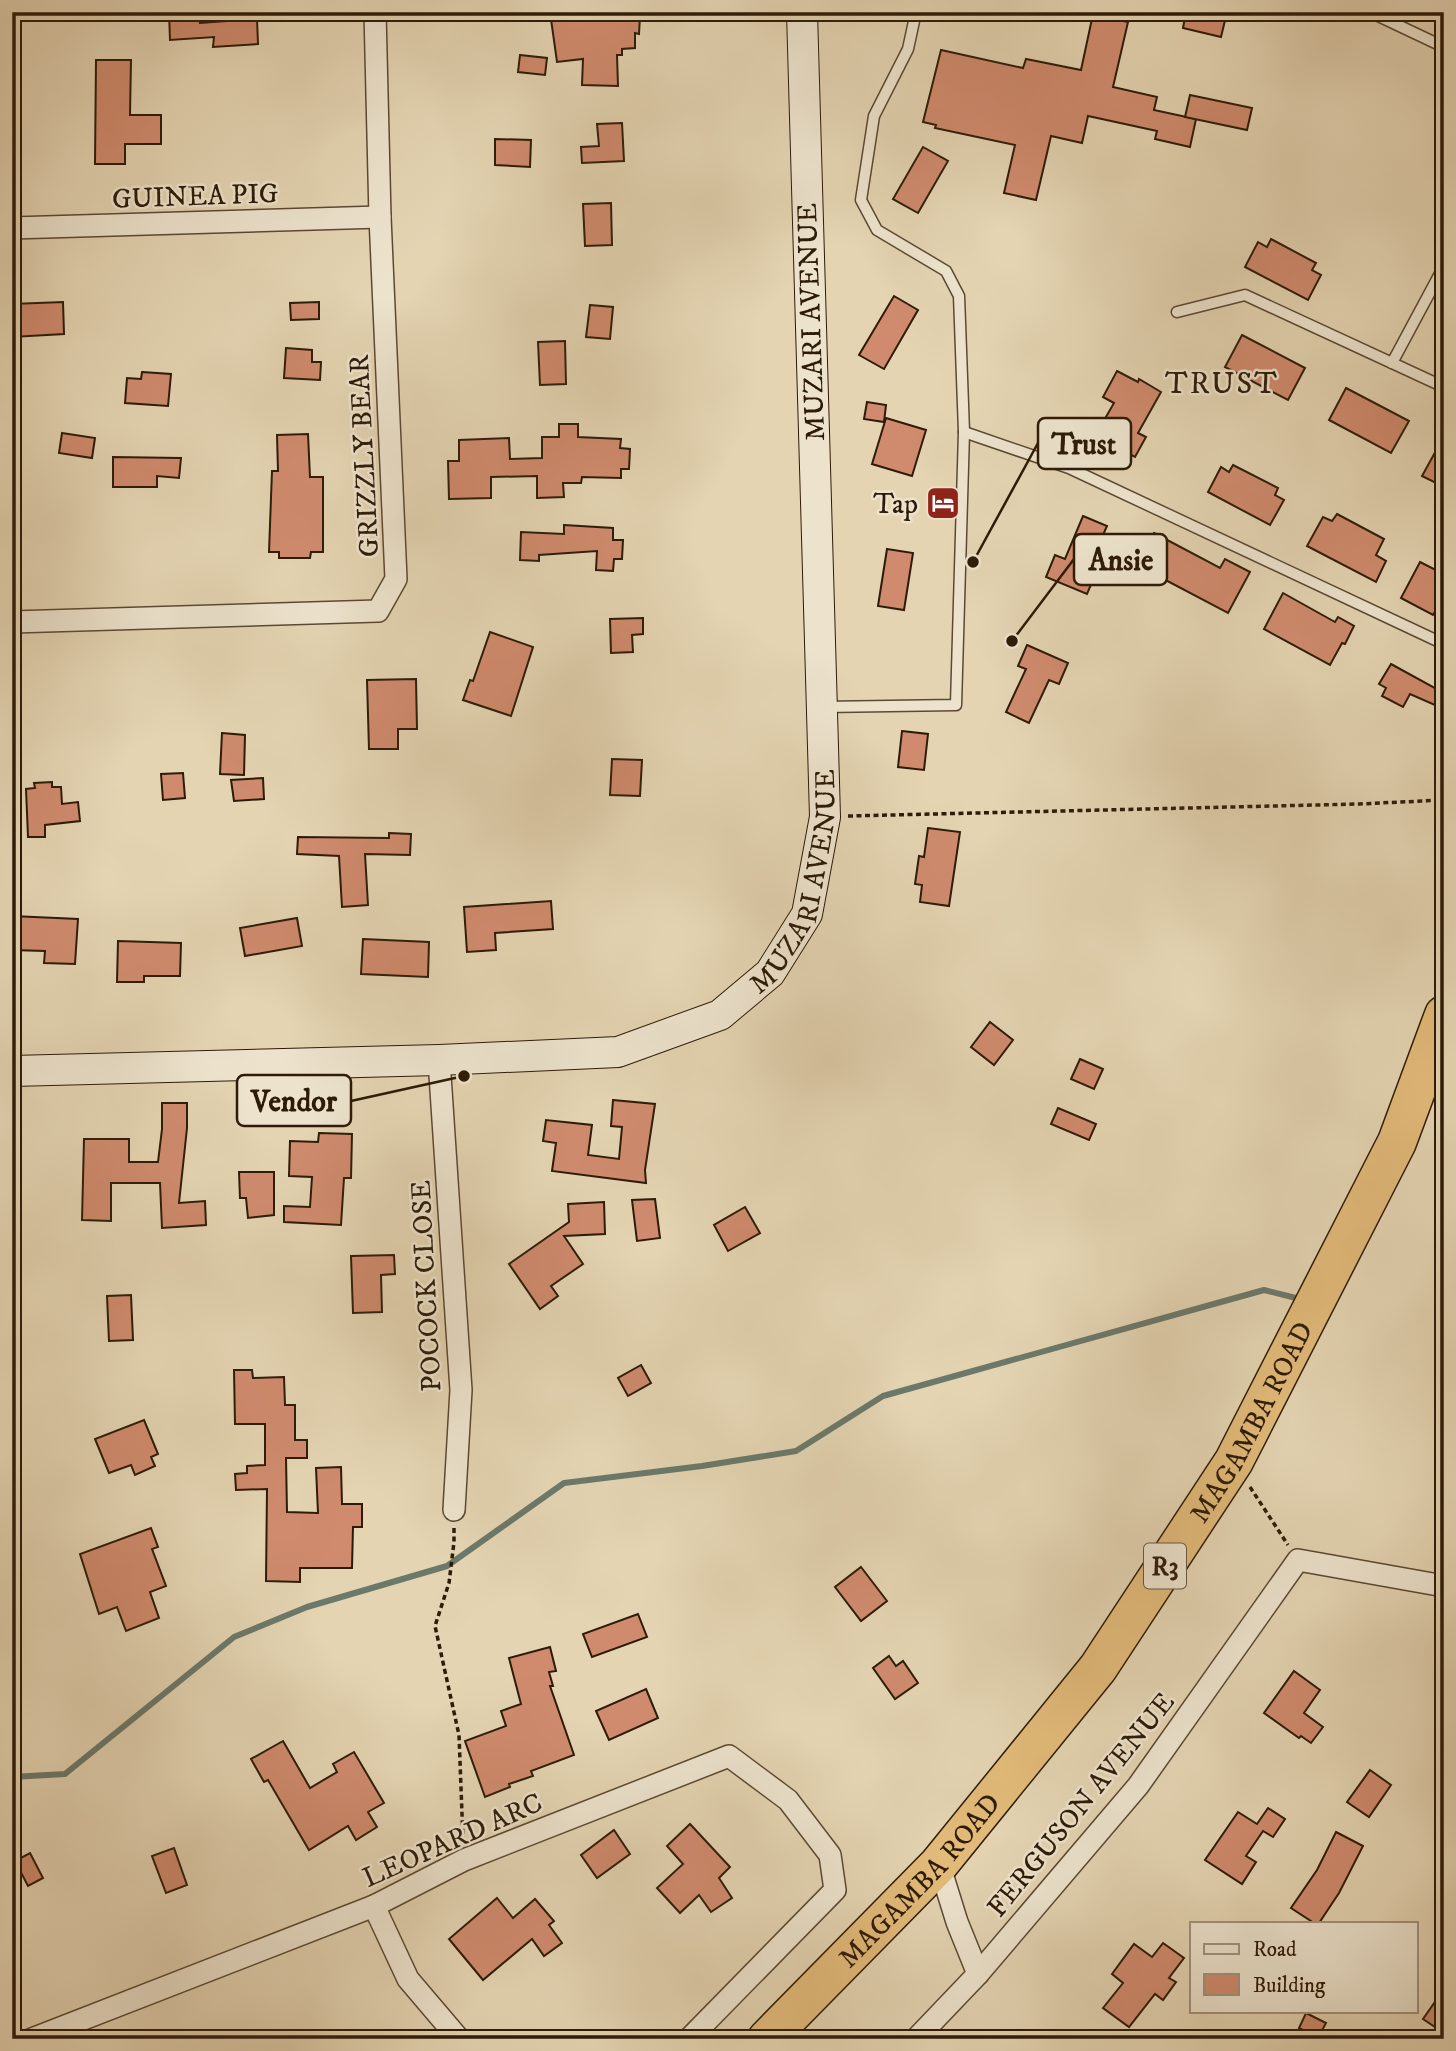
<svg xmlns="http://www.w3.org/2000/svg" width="1456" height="2051" font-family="'IM FELL DW Pica',serif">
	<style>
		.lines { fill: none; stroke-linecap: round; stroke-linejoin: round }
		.stream { stroke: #6b796b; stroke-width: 6 }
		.building { fill: #d08b6e; stroke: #2d1b07; stroke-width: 2 }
		.lane-casing { stroke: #5b4932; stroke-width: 13 }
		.street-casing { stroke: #5b4932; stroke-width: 24 }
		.secondary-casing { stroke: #2d1b07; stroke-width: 32 }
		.highway-casing { stroke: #2d1b07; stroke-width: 41 }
		.path { stroke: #2d1b07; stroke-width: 3.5; stroke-dasharray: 5 3.5; stroke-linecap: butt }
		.lane { stroke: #ede3cd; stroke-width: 10 }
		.street { stroke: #ede3cd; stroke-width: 21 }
		.secondary { stroke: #ede3cd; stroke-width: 30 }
		.highway { stroke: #e2ba79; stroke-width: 38 }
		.labels { text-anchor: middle; stroke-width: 5; stroke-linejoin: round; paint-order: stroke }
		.shield { fill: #ede3cd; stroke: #675742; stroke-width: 2 }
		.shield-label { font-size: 26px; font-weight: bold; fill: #2d1b07 }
		.street-label { font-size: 28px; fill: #2d1b07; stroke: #ede3cd }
		.poi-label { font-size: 28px; fill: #2d1b07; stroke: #ede3cd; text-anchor: end }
		.neighbourhood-label { font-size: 30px; letter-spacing: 2px; fill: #2d1b07; stroke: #ede3cd }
		.leader { fill: none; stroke: #2d1b07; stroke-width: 2.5 }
		.callout-dot { fill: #2d1b07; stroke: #ede3cd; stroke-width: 2.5 }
		.callout { fill: #ede3cd; stroke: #2d1b07; stroke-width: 2.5 }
		.callout-label { font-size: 30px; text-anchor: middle; font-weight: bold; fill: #2d1b07 }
	</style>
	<rect width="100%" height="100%" fill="#e4d4b2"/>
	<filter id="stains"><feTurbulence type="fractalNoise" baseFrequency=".00286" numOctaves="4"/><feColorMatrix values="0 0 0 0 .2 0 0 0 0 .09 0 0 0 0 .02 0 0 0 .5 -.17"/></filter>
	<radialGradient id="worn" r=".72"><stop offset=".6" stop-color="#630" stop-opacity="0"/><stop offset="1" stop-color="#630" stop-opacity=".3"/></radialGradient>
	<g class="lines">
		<path class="stream" d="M12 1777 65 1774 234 1637 307 1607 447 1566 564 1483 702 1466 796 1451 883 1396 1264 1290 1300 1299"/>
	</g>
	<g class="building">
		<path d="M169 12H200V23L257 19 258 44 213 47 214 37 170 40Z"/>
		<path d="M550 12H623V15L640 16 639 34 635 33V48L622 49V55H617L618 86 582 85 583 59 557 62Z"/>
		<path d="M1186 12H1227L1221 37 1183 28Z"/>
		<path d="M1093 14 1128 22 1113 87 1157 97 1154 110 1196 119 1190 147 1155 139 1157 131 1088 116 1082 143 1051 136 1036 200 1004 193 1015 145 935 128 936 125 923 122 941 50 1023 68 1026 59 1081 70Z"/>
		<path d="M520 55 547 58 545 75 518 72Z"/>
		<path d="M96 60H131L130 115H161V144H125V164H95Z"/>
		<path d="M1190 95 1252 108 1247 130 1185 117Z"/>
		<path d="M622 123 624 161 582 163 581 147 599 146 597 124Z"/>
		<path d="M495 139 531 140 530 167 495 165Z"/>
		<path d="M923 147 948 161 918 213 893 199Z"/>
		<path d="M611 203 612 245 585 246 583 204Z"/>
		<path d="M1271 239 1316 263 1312 270 1321 275 1308 300 1245 267 1258 242 1267 247Z"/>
		<path d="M894 296 918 310 884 369 859 355Z"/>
		<path d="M63 302 64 334 12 337V304Z"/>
		<path d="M319 302V319L291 320 290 303Z"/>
		<path d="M590 305 613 307 610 339 586 337Z"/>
		<path d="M1242 335 1305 368 1288 400 1225 367Z"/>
		<path d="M565 341 566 384 540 385 538 342Z"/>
		<path d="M286 348 312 350V362H321L320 380 284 378Z"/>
		<path d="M1117 371 1138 382 1139 379 1161 392 1138 433 1146 437 1135 457 1095 436 1114 403 1103 397Z"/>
		<path d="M142 372 171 374 168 406 125 403 127 378 141 379Z"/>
		<path d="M1346 388 1409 421 1391 453 1329 420Z"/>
		<path d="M867 402 886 405 884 422 864 419Z"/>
		<path d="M886 418 926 430 912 476 872 464Z"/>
		<path d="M559 424H578V437L621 439 620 448 630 449 629 469H621V478L582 477 581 483H563L564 497 537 498V476L491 477V498L449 499 448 461H459V440L509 438 510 459 542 458V437H559Z"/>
		<path d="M62 433 95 438 92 458 59 453Z"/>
		<path d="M308 434 310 477H323V552H311L310 558H279V552H269L272 471H278L277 435Z"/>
		<path d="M1444 436V487L1422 476Z"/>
		<path d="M113 457 181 458 179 478 157 476V487H113Z"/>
		<path d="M1233 465 1278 488 1275 495 1284 500 1270 525 1208 492 1221 467 1229 472Z"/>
		<path d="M1337 514 1384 539 1376 555 1386 561 1376 582 1307 546 1323 517 1332 521Z"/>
		<path d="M1083 516 1107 526 1088 569 1096 573 1087 594 1046 577 1055 555 1065 559Z"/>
		<path d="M564 525 613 528V540H623L622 559H614L613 571 596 570 597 551 539 555V561L520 560 521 532 564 534Z"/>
		<path d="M1154 533 1220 568 1225 559 1250 572 1228 613 1137 565Z"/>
		<path d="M887 549 913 553 904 610 878 606Z"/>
		<path d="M1420 562 1444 574V596L1433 615 1401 598Z"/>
		<path d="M1283 593 1335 622 1338 617 1354 626 1345 644 1342 643 1330 665 1264 629Z"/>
		<path d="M643 618V634L632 635 633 652 611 653 610 619Z"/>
		<path d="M490 632 533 647 511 716 463 700 470 680 473 681Z"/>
		<path d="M1027 645 1068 663 1059 684 1049 680 1029 723 1006 712 1026 669 1018 666Z"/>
		<path d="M1391 664 1444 693V709L1410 694 1403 707 1382 696 1386 688 1379 684Z"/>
		<path d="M416 679 417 729H398V749H369L367 680Z"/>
		<path d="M902 731 928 734 924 770 898 767Z"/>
		<path d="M222 733 245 735 244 775 220 774Z"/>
		<path d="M612 759 642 760 640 796 610 795Z"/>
		<path d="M183 773 185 798 163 800 161 774Z"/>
		<path d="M263 778 264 799 234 801 231 780Z"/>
		<path d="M52 782V787H61L62 804 78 802 80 821 45 825V837H28L26 789 35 788 34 783Z"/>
		<path d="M928 828 960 832 949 906 920 902 922 885 915 884 919 856 924 857Z"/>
		<path d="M389 833 411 834 410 855 365 854 368 905 342 907 339 856 297 854 298 837 389 838Z"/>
		<path d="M551 901 553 929 495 933 496 950 467 952 464 907Z"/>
		<path d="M12 916 78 919 75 964 44 963 45 951 12 950Z"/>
		<path d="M297 918 302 946 245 956 240 928Z"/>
		<path d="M363 939 429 942 428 977 361 974Z"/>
		<path d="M118 941 181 943 180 976H144V982H117Z"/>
		<path d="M990 1022 1013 1040 994 1065 971 1047Z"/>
		<path d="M1080 1059 1103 1069 1094 1089 1071 1079Z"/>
		<path d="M613 1100 655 1104 645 1170 646 1183 552 1171 556 1143 543 1141 546 1120 592 1125 588 1155 619 1159 622 1127 611 1126Z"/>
		<path d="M162 1103H187V1128L179 1203 205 1201 206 1225 162 1228 160 1183H111V1221L82 1220 84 1139H129V1162H158L162 1129Z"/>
		<path d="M1058 1108 1096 1124 1089 1140 1051 1124Z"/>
		<path d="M319 1133 352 1134 351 1178H344L341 1225 284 1222V1206L310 1207 312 1177 289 1176 290 1141 318 1142Z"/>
		<path d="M239 1172H274V1215L248 1218 246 1198H240Z"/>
		<path d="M655 1199 660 1238 637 1241 632 1200Z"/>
		<path d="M604 1202 605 1234 564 1236 583 1264 551 1286 558 1296 540 1309 509 1264 569 1222 568 1204Z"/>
		<path d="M745 1207 760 1233 728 1251 714 1225Z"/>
		<path d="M394 1255 395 1274 381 1275 382 1312 353 1313 351 1256Z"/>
		<path d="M131 1295 133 1340 109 1341 107 1296Z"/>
		<path d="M641 1365 651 1383 628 1396 618 1378Z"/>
		<path d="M234 1370H252L253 1378 284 1377 285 1405H295V1440H307V1458H286L287 1512 318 1513 316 1468 341 1467 342 1504H362V1527H353L352 1568H300V1582L266 1581 267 1489 236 1490 235 1474 247 1473V1466L265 1465V1424H235Z"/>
		<path d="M144 1420 158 1454 151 1457 155 1466 135 1475 131 1465 109 1473 95 1439Z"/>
		<path d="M151 1528 158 1547 152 1549 166 1586 150 1592 159 1618 126 1631 117 1607 99 1614 80 1554Z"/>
		<path d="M861 1567 887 1601 861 1621 835 1587Z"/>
		<path d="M638 1614 647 1637 592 1657 583 1634Z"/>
		<path d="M550 1647 556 1671 549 1672 553 1686H550L574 1755 531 1771 533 1776 509 1784 510 1787 485 1797 465 1741 506 1726 501 1711 521 1704 509 1658Z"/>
		<path d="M889 1656 896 1666 903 1661 918 1683 895 1699 873 1668Z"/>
		<path d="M1294 1671 1320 1690 1304 1713 1323 1727 1311 1743 1301 1736 1299 1738 1264 1713Z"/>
		<path d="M646 1689 658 1718 609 1740 596 1711Z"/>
		<path d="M283 1741 310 1788 337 1772 333 1764 354 1752 384 1803 368 1812 377 1827 356 1840 348 1826 309 1850 268 1780 264 1782 251 1759Z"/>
		<path d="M1370 1770 1391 1785 1369 1817 1347 1802Z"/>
		<path d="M1268 1808 1285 1819 1273 1837 1263 1831 1246 1856 1256 1862 1242 1884 1205 1860 1238 1812 1257 1824Z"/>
		<path d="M690 1824 730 1867 719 1878 732 1898 711 1912 699 1895 680 1913 657 1888 683 1864 667 1846Z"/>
		<path d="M614 1830 630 1854 597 1878 581 1855Z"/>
		<path d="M1336 1832 1363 1846 1339 1893 1319 1923H1314L1291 1908 1317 1870Z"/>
		<path d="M174 1848 187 1885 166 1893 152 1856Z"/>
		<path d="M30 1853 43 1878 28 1886 15 1861Z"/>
		<path d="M497 1898 513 1918 535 1899 554 1921 549 1925 562 1943 544 1956 532 1939 483 1980 449 1939Z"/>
		<path d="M1163 1943 1184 1958 1169 1978 1176 1982 1163 2000 1155 1994 1129 2027 1103 2008 1123 1983 1112 1974 1134 1944 1152 1957Z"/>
		<path d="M1444 1989V2033L1423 2019Z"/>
		<path d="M1306 2013 1326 2023 1318 2038 1299 2028Z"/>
	</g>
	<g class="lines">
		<g class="lane-casing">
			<g id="lane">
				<path d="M1062 12H1063"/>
				<path d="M1370 12 1444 47"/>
				<path d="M1177 312 1245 295 1444 387"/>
				<path d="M1392 363 1444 266"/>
				<path d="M964 432 1069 468 1444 644"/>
				<path d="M823 707 956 705 964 432 959 296 946 271 877 230 861 200 874 116 908 49 916 12"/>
			</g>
		</g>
		<g class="street-casing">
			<g id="street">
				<path d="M12 228 380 217"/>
				<path d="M12 622 378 611 396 579 380 217 375 12"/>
				<path d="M439 1060 461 1390 454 1510"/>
				<path d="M939 1864 957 1922 978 1974"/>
				<path d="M374 1906 408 1979 459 2039"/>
				<path d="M32 2039 374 1906 464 1860 729 1756 788 1800 830 1855 835 1890 689 2039"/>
				<path d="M916 2039 978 1974 1138 1786 1298 1560 1444 1586"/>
			</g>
		</g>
		<g class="secondary-casing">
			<g id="secondary">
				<path id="s1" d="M12 1071 439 1060 618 1052 720 1015 770 973 807 914 825 817 802 12"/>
			</g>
		</g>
		<g class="highway-casing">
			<g id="highway">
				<path id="s2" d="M767 2039 939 1864 1098 1668 1234 1461 1397 1142 1444 1015"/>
			</g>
		</g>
		<g class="path">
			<path d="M848 816 1359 804 1444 800"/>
			<path d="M1250 1487 1288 1545"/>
			<path d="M454 1528V1542L449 1583 435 1626 459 1735 463 1840"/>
		</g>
		<use href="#lane" class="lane"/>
		<use href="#street" class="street"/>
		<use href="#secondary" class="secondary"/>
		<use href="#highway" class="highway"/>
	</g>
	<defs>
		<g id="hotel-square" transform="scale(1.75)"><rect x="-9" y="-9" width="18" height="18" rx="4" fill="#8f2418" stroke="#ede3cd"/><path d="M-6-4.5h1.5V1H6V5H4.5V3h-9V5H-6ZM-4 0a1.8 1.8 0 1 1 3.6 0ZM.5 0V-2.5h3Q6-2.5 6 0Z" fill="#fff"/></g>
	</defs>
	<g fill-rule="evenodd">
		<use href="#hotel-square" x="943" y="503"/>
	</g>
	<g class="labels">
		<rect class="shield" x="1144" y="1543.5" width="42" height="45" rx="5"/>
		<g class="shield-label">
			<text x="1165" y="1575">R3</text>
		</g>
		<g class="street-label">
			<text transform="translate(195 195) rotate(-2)" y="10">GUINEA PIG</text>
			<text transform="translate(810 322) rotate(-92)" y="10">MUZARI AVENUE</text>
			<text transform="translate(363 456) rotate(-93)" y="10">GRIZZLY BEAR</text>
			<text dy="10" stroke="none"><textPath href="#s1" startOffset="877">MUZARI AVENUE</textPath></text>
			<text transform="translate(425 1286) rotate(-93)" y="10">POCOCK CLOSE</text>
			<text dy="10" stroke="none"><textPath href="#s2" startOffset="788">MAGAMBA ROAD</textPath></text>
			<text transform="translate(1080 1804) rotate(-51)" y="10">FERGUSON AVENUE</text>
			<text transform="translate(452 1839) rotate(-24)" y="10">LEOPARD ARC</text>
			<text dy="10" stroke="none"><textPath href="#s2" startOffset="220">MAGAMBA ROAD</textPath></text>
		</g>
		<g class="poi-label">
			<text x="918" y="513">Tap</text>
		</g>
		<g class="neighbourhood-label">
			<text x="1222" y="393">TRUST</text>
		</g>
	</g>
	<path class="leader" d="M973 562L1038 443M1012 641L1074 559M464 1076L351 1101"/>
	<g class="callout-dot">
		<circle cx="973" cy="562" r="7"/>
		<circle cx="1012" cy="641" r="7"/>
		<circle cx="464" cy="1076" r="7"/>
	</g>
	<g class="callout">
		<rect x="1038" y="418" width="93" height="51" rx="7"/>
		<rect x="1074" y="534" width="93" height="51" rx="7"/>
		<rect x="237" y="1075" width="114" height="51" rx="7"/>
	</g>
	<g class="callout-label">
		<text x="1084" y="454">Trust</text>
		<text x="1121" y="570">Ansie</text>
		<text x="294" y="1111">Vendor</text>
	</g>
	<rect width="1456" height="2051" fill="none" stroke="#e4d4b2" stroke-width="42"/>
	<rect x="14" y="14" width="1428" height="2023" fill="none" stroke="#2d1b07" stroke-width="3.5"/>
	<rect x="21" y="21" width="1414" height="2009" fill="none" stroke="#2d1b07" stroke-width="2"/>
	<rect x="1190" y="1922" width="228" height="91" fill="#ede3cd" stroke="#a0937e" stroke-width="2"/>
	<rect x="1204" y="1944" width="35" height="10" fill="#ede3cd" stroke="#a0937e" stroke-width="2"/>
	<text x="1253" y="1956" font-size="21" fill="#2d1b07">Road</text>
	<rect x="1204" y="1974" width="35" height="21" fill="#d08b6e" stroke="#a0937e" stroke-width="2"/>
	<text x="1253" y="1992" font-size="21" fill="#2d1b07">Building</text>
	<rect width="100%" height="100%" filter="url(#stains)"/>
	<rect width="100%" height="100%" fill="url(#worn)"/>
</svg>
